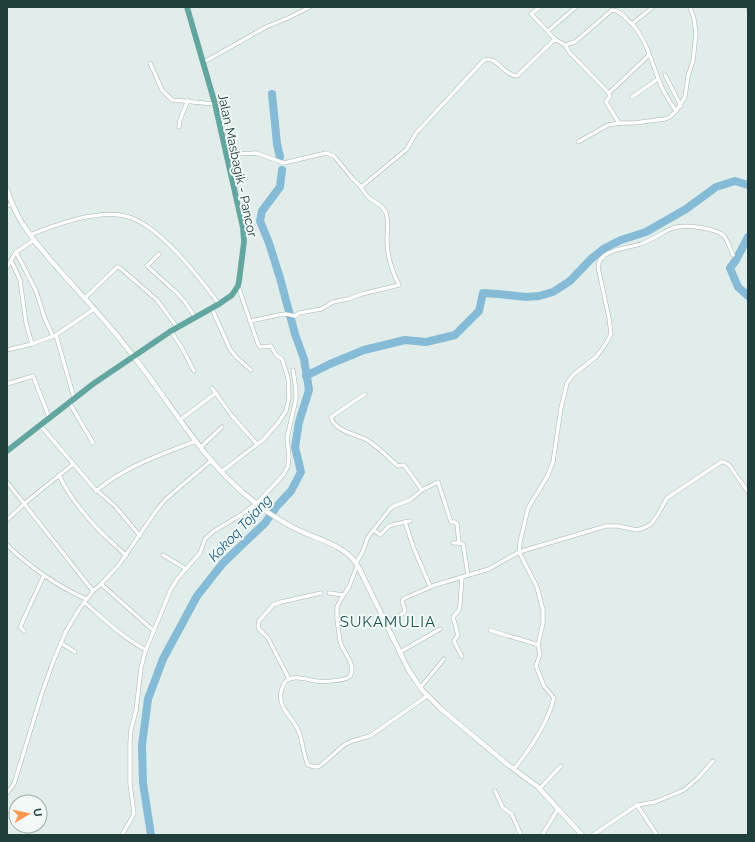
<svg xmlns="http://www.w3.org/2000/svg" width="755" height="842" font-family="Raleway,sans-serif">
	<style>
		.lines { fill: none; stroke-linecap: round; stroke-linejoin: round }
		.river { stroke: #85bbd6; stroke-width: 8 }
		.minor-casing { stroke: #a3b5b2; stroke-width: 4.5 }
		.tertiary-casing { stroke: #a3b5b2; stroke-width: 5.5 }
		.primary-casing { stroke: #c1c9c8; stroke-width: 6 }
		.minor { stroke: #fff; stroke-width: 3.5 }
		.tertiary { stroke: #fff; stroke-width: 4.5 }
		.primary { stroke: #62a6a0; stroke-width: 5.5 }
		.labels { text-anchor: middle; stroke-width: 4; stroke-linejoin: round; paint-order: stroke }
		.street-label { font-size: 13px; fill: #203f3c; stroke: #f2f9f7 }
		.water-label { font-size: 14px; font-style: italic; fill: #165b7f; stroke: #f2f9f7 }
		.quarter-label { font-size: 15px; letter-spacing: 1px; fill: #1a524f; stroke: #f2f9f7 }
	</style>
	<rect width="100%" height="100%" fill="#e1edea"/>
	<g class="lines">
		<g class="river">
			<path d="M272 94 277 144 280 157"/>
			<path d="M748 237 736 260 730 268 738 287 748 296"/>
			<path d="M306 376 330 364 364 350 405 340 426 342 455 335 479 311 483 293 498 294 526 297 539 296 553 292 570 281 591 259 605 248 621 240 646 232 686 209 716 187 735 181 748 185"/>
			<path d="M151 835 143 783 142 745 148 699 163 659 197 596 223 563 265 523 277 506 291 491 301 472 295 447 299 422 309 390 304 359 295 334 280 278 269 243 260 221 262 211 280 187 282 170"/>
		</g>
		<g class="minor-casing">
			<g id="minor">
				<path d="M540 7 531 14 556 40"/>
				<path d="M748 7V8"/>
				<path d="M548 31 576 7"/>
				<path d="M565 45 570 53 608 92 610 96 606 102 619 123H634L665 119 670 117 676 111C669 101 662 90 658 78 651 60 646 39 632 24L653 7"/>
				<path d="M204 62 266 27 288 18 310 7"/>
				<path d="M150 63 162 90 172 100 215 104"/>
				<path d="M665 75 681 106"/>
				<path d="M609 93 649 55"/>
				<path d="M632 97 658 79"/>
				<path d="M676 111 685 97 688 76 693 61 696 33 694 19 690 7"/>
				<path d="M179 127 180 120 188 100"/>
				<path d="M578 142 608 125 620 123"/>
				<path d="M228 156 236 154 256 153 284 163 326 153 334 156 352 178 361 187 407 149 416 133 484 60C498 56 504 76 517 76L553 41 556 40 565 45 575 42 612 10C620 10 626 19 632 24"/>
				<path d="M7 206 12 204"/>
				<path d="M30 235C57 224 95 210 125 216 158 223 199 277 219 304"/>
				<path d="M16 252 36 291 45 319 53 336"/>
				<path d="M159 254 147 266 177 293 185 302 195 317"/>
				<path d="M11 260 20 280 26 323 32 344"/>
				<path d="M7 267 16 252 34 240"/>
				<path d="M84 299 117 267H119L157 300 177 327"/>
				<path d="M212 309 230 349 236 357 251 370"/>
				<path d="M250 321 279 315 286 314 295 316 299 313 321 309 333 302 348 299 362 294 399 285C392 271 387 256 387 240 387 231 389 222 386 213 382 203 375 204 368 197 365 194 363 190 361 187"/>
				<path d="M171 331 182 348 194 371"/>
				<path d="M56 335 74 398"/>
				<path d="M7 350 32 344 56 335 94 309"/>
				<path d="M7 384 33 376 49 417"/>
				<path d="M212 388 232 416 257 444"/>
				<path d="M365 394 331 417C334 431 356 434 367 440 378 447 388 457 398 466L404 465 422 490 438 482 451 522H455L457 524 459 543H453"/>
				<path d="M69 402 93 443"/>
				<path d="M181 419 216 393"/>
				<path d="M40 425 94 488 115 506 140 536"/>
				<path d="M201 447 222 427"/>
				<path d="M221 472 264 439 278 423 286 411 289 397 288 378 282 359 276 355 271 346 260 347 258 344 238 286"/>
				<path d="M59 475C68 495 82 512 97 528 106 538 117 546 126 556"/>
				<path d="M7 482 93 591"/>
				<path d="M96 491C124 467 162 454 196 441"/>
				<path d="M7 520 25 503 72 465"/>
				<path d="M410 521 405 522 414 549 430 586"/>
				<path d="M374 530 380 535 389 526 405 522"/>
				<path d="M459 543 463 544 468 575"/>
				<path d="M7 545C30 567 57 586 86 599"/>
				<path d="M163 555 186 569"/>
				<path d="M356 563 362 553 368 537 390 509 394 506 410 500 422 490"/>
				<path d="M357 566 349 587 341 599 337 607V619L340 641C342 651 352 659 352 669 352 671 351 676 349 677 344 681 322 682 316 681 307 680 294 674 286 681 283 684 282 688 281 692 278 709 292 716 298 730 303 741 303 754 308 765L315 767 320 766 344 745 352 741 370 736 427 696"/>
				<path d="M101 584 154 631"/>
				<path d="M329 593 343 595"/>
				<path d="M84 602C104 619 123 638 146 650"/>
				<path d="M386 623 404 613 405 609 402 602 403 599 435 585 489 569 519 552 606 526H618L637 530 644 528 651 524 657 516 667 498 721 462H724L729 465 748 492"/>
				<path d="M490 630C506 636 522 639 538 645"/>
				<path d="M24 631 20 627 21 625 44 575"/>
				<path d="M61 643 75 652"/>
				<path d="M400 652 440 629"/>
				<path d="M462 657 454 641 458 635 453 617 459 610 460 605 462 577"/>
				<path d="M289 679 268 638 259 629 258 626 259 621 273 605 281 602 321 593"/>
				<path d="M420 688 444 659"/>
				<path d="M514 769C531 748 547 725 554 698L544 686 536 666 540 654 538 645 543 623V610L537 587 519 552 520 542 528 508 547 477 553 462 561 408 567 383 573 375 596 357 605 345 611 334 609 318 598 267C599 248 630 249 643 243 654 239 663 232 673 228 684 224 716 228 724 236 728 241 730 249 733 255"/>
				<path d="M539 789 561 766"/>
				<path d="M495 791 503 808 512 814 513 817 521 835"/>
				<path d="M7 793 14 784 42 693 53 662 66 631 80 608 93 591 101 584 118 566 156 511 165 500 181 486 212 460"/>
				<path d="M637 805 657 835"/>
				<path d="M122 835 134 814 130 784V742L131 729 136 711 141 668 145 652 171 589 178 578 200 553 205 539 214 531 239 516 256 504 274 485 284 474 288 466 289 456 287 438 296 399V390L293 370"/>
				<path d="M542 835 558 809"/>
				<path d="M593 835 637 805 655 802 684 790 698 778 713 761"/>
			</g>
		</g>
		<g class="tertiary-casing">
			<path id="tertiary" d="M7 189C16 222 39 247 61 272 86 300 112 327 134 357 172 405 204 463 253 501 266 512 281 521 296 529 318 540 346 544 359 568L408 669 422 690 441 709 507 764 538 787 582 835"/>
		</g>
		<g class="primary-casing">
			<path id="primary" d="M7 451 93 384 171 331 219 304 232 295 238 286 239 281 244 242 243 228 215 104 187 7"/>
		</g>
		<use href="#minor" class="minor"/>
		<use href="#tertiary" class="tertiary"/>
		<use href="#primary" class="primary"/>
	</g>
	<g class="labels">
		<g class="street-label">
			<text transform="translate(238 165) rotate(78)" y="5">Jalan Masbagik - Pancor</text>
		</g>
		<g class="water-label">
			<text transform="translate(240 528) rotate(-47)" y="5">Kokoq Tojang</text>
		</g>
		<g class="quarter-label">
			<text x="388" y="627">SUKAMULIA</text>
		</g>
	</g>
	<rect width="755" height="842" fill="none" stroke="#203f3c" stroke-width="16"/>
	<g transform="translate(28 814) rotate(81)"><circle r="19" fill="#f2f9f7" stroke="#9eafac"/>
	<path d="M0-3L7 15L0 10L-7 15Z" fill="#fc9950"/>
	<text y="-6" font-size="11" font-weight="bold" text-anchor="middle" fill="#203f3c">U</text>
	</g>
</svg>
